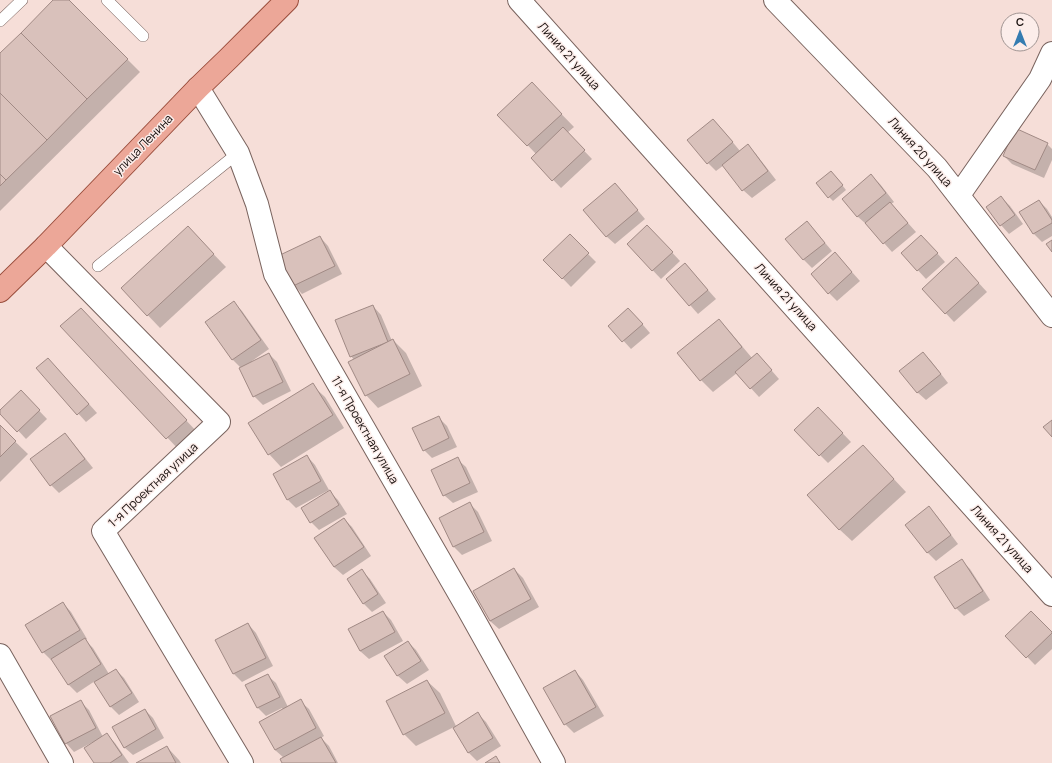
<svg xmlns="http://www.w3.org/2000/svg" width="1052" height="763" font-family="Manrope,sans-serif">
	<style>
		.shadow { fill: #0003 }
		.building { fill: #d9c1bb; stroke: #a18a85 }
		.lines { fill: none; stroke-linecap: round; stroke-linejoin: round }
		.lane-casing { stroke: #79635e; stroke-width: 12 }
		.street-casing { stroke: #79635e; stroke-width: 24 }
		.primary-casing { stroke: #994c3b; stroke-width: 24 }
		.lane { stroke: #fff; stroke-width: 11 }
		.street { stroke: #fff; stroke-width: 22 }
		.primary { stroke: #eca798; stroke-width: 22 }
		.labels { text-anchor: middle; stroke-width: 3; stroke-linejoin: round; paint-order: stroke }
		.street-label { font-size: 12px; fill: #170f0d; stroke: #fcedea }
	</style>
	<rect width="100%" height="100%" fill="#f6ded8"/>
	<g class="shadow">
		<path d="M55 0H68L140 72 0 211V54Z"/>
		<path d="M544 96 574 127 567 133 592 159 561 188 532 158 536 154 499 115Z"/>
		<path d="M713 120 721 128 740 151 748 146 756 154 776 180 752 198 743 190 724 165 716 171 708 163Z"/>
		<path d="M1047 144 1052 149V160L1044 178 1012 164 1004 156Z"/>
		<path d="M835 176 846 190 833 201 829 197Z"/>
		<path d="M871 176 880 184 894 202 891 204 916 232 892 252 867 224H866L857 216Z"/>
		<path d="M615 185 623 193 645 219 615 244 606 236Z"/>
		<path d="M1001 197 1010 206 1023 224 1009 234 1001 225 987 207Z"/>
		<path d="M1039 201 1047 209 1052 217V236L1042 242 1034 234 1020 213Z"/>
		<path d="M807 222 815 231 832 251 812 268 804 260 787 239Z"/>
		<path d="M655 234 680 261 661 279 628 244Z"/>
		<path d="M570 236 596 262 571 287 545 260Z"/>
		<path d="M320 237 328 246 342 274 302 294 294 285Z"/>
		<path d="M200 240 226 267 160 328 122 288Z"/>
		<path d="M929 244 945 262 926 279 902 253Z"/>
		<path d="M843 262 860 281 837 301 829 293Z"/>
		<path d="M685 264 716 299 698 314 667 279Z"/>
		<path d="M964 267 987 292 954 322 923 289Z"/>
		<path d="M234 303 242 311 269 349 252 361V362L269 354 277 362 291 391 263 405 254 396 240 368H241L233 360 207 322Z"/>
		<path d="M373 306 381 315 392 341 393 340 406 353 422 386 378 408 366 395 354 360 351 356Z"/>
		<path d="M637 318 650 333 631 349 610 326Z"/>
		<path d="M719 320 731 333 752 358 765 363 779 379 759 397 737 373 713 392 701 380Z"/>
		<path d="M93 321 198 433 180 451 62 326Z"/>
		<path d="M923 353 931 361 948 383 926 400 917 392Z"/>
		<path d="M56 367 97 413 86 422 37 368Z"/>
		<path d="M312 385 325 397 344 428 281 467 269 454 250 424Z"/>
		<path d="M29 400 47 419 26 439 0 411Z"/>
		<path d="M438 417 447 426 457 447 432 458 424 450Z"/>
		<path d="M827 417 851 442 828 463 820 455Z"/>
		<path d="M0 427 28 454 0 482Z"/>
		<path d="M65 434 73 443 93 468 59 493 51 485 31 460Z"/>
		<path d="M307 456 315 465 329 490 296 508 288 500 274 474Z"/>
		<path d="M457 459 466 467 478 492 453 503 444 495Z"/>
		<path d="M875 459 906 492 852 541 839 529Z"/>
		<path d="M330 492 338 500 347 514 319 530 311 522Z"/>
		<path d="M470 504 478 512 492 541 462 555 454 547Z"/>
		<path d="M929 508 937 516 958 544 936 561 927 552Z"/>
		<path d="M344 519 352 527 371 556 343 575 334 567Z"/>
		<path d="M962 561 970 569 990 600 964 616 956 608Z"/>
		<path d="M514 569 523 578 539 607 499 629 490 621Z"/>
		<path d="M362 571 370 579 386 603 372 612 364 604 348 579Z"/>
		<path d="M63 603 71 612 87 639 85 640 93 648 109 674 116 670 124 678 139 702 119 715 111 707 95 681 77 693 68 684 53 659 51 660 43 652Z"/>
		<path d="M383 612 391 620 403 641 369 659 360 651Z"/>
		<path d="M1031 612 1052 633V649L1035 665 1007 636Z"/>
		<path d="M248 624 256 633 273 666 242 682 234 674Z"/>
		<path d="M408 642 416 650 429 670 407 684 398 676 386 656Z"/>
		<path d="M575 671 583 680 604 716 574 733 565 724Z"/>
		<path d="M267 675 276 683 288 707 300 701 309 709 324 736 321 738 329 746 338 763H283L284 758 275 750 283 710 282 708 266 716 258 708 246 685Z"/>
		<path d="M427 681 440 693 456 726 478 714 486 722 501 746 477 761 468 752 454 727 416 746 404 734Z"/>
		<path d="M80 701 89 710 103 737 107 735 115 743 129 763H95L93 742 74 752 66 743Z"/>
		<path d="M145 710 153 718 164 738 133 755 124 747Z"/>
		<path d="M167 747 179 760 181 763H138Z"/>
	</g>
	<g class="building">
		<path d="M53 0H69L128 59 87 99 21 33Z"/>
		<path d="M21 33 87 99 47 140 0 93V53Z"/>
		<path d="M532 82 562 114 527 146 497 115Z"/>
		<path d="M0 93 47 140 6 180 0 174Z"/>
		<path d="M713 119 733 142 707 164 687 140Z"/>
		<path d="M563 127 585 150 552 181 531 158Z"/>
		<path d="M1015 128 1048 143 1035 170 1003 156Z"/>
		<path d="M748 144 768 171 742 191 722 165Z"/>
		<path d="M831 171 843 185 828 198 816 183Z"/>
		<path d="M0 174 6 180 0 186Z"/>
		<path d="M871 174 886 193 857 217 842 199Z"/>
		<path d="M615 183 638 210 606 237 583 210Z"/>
		<path d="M1001 196 1015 215 1000 226 986 207Z"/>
		<path d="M1039 200 1052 220V223L1033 234 1019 212Z"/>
		<path d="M890 202 908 223 883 244 865 223Z"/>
		<path d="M807 221 825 243 803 260 785 239Z"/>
		<path d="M647 225 673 252 652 271 627 244Z"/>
		<path d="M188 226 214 254 147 316 121 288Z"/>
		<path d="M570 234 589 253 562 279 543 260Z"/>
		<path d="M921 235 938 253 917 271 901 253Z"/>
		<path d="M320 236 335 266 293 286 278 256Z"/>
		<path d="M1052 240V252L1046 244Z"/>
		<path d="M835 252 852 272 828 294 811 274Z"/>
		<path d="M956 257 979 283 945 314 922 289Z"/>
		<path d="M685 263 708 290 689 306 666 279Z"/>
		<path d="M234 301 261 340 232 360 205 322Z"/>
		<path d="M373 305 388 342 350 357 335 320Z"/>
		<path d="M81 308 187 420 166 439 60 326Z"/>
		<path d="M628 308 643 324 622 342 608 326Z"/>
		<path d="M719 319 742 347 700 381 677 353Z"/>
		<path d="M393 339 410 374 365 396 348 362Z"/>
		<path d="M923 352 941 374 917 393 899 371Z"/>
		<path d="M269 353 283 382 253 397 239 368Z"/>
		<path d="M757 353 772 370 750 389 735 372Z"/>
		<path d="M48 358 89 404 77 415 36 368Z"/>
		<path d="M313 383 333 415 268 455 248 423Z"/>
		<path d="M21 390 40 410 17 432 0 414V410Z"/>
		<path d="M818 407 843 433 819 456 794 430Z"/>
		<path d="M439 416 449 438 423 451 412 428Z"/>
		<path d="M1052 420V437L1043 427Z"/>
		<path d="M0 425 16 441 0 457Z"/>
		<path d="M65 433 85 459 50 486 30 459Z"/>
		<path d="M863 445 894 479 839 530 807 495Z"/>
		<path d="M307 455 321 481 287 500 273 474Z"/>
		<path d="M458 457 470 483 443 496 431 470Z"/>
		<path d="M330 490 339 505 310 523 301 508Z"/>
		<path d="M470 502 484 532 453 547 439 518Z"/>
		<path d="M929 506 951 535 927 553 905 525Z"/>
		<path d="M344 518 364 547 334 567 314 538Z"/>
		<path d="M962 559 983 591 955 609 934 577Z"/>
		<path d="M514 568 531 599 490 621 473 591Z"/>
		<path d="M362 569 378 594 363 604 347 579Z"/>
		<path d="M63 602 80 630 42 653 25 625Z"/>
		<path d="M383 611 395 632 360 651 348 629Z"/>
		<path d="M1031 611 1052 632V633L1026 658 1005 636Z"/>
		<path d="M248 623 266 658 233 674 215 640Z"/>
		<path d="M85 638 101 664 68 685 51 659Z"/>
		<path d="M408 641 421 661 397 676 384 656Z"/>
		<path d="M116 669 132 693 110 707 94 682Z"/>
		<path d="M575 670 596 707 564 725 543 688Z"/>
		<path d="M268 674 280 697 257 708 245 685Z"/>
		<path d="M427 680 445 713 403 735 386 701Z"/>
		<path d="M301 699 316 728 275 750 259 722Z"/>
		<path d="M81 700 96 728 65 744 50 716Z"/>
		<path d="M145 709 156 729 124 748 112 727Z"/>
		<path d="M478 712 493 738 468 753 453 728Z"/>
		<path d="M107 733 122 755 110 763H94L84 748Z"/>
		<path d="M321 737 336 763H282L280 759Z"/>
		<path d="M167 746 176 763H136Z"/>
		<path d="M496 756 500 763H485Z"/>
	</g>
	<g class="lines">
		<g class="lane-casing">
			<g id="lane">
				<path d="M107 0 143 36"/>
				<path d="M0 21 22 0"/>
				<path d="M98 266 238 153"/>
			</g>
		</g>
		<g class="street-casing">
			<g id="street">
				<path d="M519 0 1052 595"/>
				<path d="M775 0 937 168 1052 316"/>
				<path d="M198 88 238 153 257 204 275 274 468 609 554 763"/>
				<path d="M959 195 1040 79 1052 53"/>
				<path d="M46 246 219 422 103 531 242 763"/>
				<path d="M0 655 62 763"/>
			</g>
		</g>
		<g class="primary-casing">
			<path id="primary" d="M0 291 46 246 198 88 229 58 287 0"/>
		</g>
		<use href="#lane" class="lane"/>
		<use href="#street" class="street"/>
		<use href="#primary" class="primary"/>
	</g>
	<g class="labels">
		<g class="street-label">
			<text transform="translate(569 56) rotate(48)" y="4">Линия 21 улица</text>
			<text transform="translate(143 145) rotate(-46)" y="4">улица Ленина</text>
			<text transform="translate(920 152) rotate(48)" y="4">Линия 20 улица</text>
			<text transform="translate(786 297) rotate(48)" y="4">Линия 21 улица</text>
			<text transform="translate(365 430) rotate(60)" y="4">11-я Проектная улица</text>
			<text transform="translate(153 485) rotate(-43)" y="4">1-я Проектная улица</text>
			<text transform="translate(1002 539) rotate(48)" y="4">Линия 21 улица</text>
		</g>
	</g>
	<g transform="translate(1020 32)"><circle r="19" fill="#fcedea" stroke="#a09492"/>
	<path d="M0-3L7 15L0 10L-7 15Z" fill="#347cb1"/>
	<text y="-6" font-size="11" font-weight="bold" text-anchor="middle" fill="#170f0d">С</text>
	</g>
</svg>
